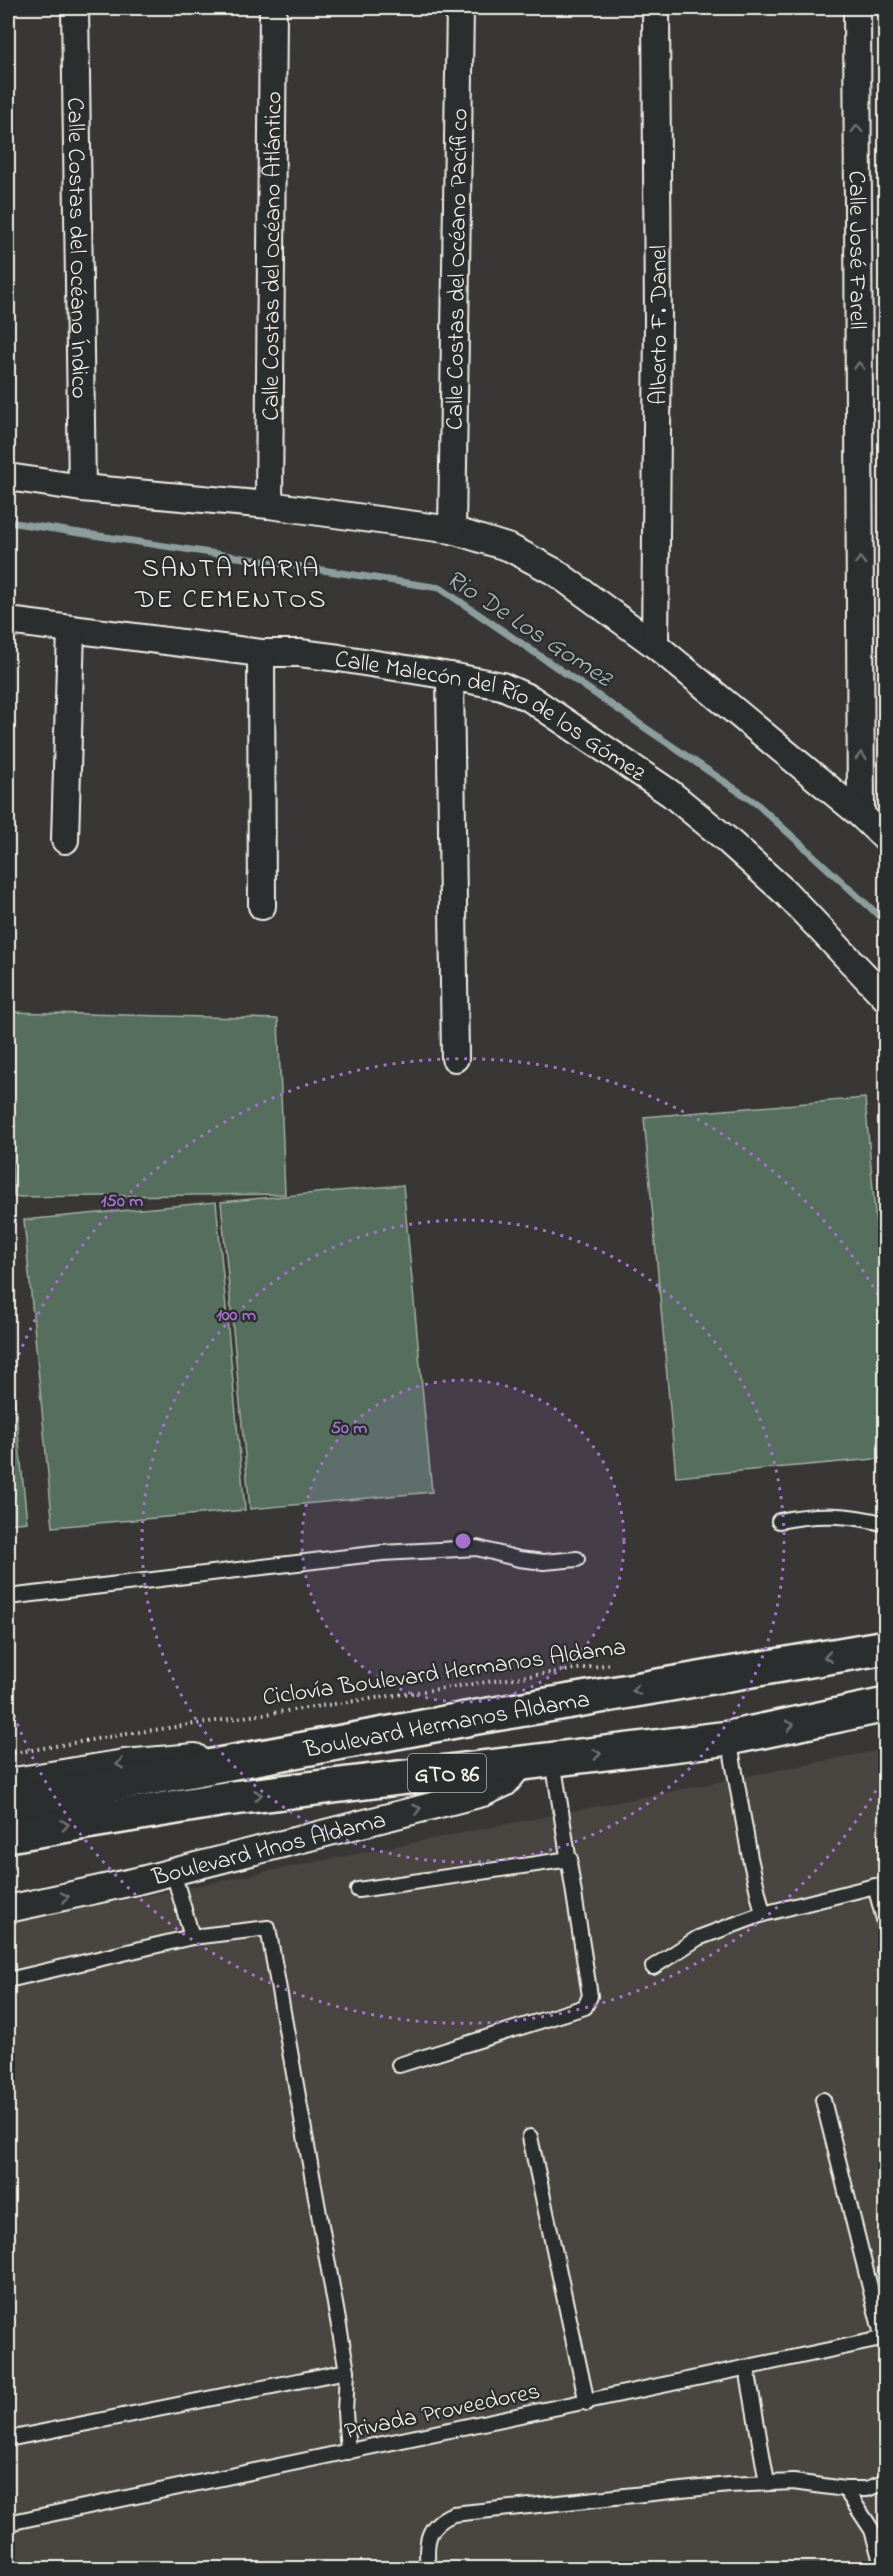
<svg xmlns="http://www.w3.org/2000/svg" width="893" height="2576" font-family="'Indie Flower',sans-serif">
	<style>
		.built { fill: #48443f }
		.green { fill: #546e5d; stroke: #a4b0a2; stroke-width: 1.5 }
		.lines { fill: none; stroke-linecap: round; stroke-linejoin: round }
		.stream { stroke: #8d9d9e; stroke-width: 7 }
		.lane-casing { stroke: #f4f1e8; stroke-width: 18 }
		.street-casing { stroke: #f4f1e8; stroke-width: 30 }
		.primary-casing { stroke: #f4f1e8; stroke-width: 38 }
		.path { stroke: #f4f1e8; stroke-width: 4; stroke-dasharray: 1.5 4.5; stroke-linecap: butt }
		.lane { stroke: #2a2d2e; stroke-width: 14 }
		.street { stroke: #2a2d2e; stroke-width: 26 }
		.primary { stroke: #2a2d2e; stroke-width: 33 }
		.oneway { stroke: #71726f }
		.ring { fill: none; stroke: #a571cd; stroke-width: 3; stroke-dasharray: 3 6 }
		.labels { text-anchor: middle; stroke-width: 4.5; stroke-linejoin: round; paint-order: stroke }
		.shield { fill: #2a2d2e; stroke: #b7b6b0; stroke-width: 1.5 }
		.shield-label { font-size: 22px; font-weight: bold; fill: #f4f1e8 }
		.street-label { font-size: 24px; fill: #f4f1e8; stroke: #2a2d2e }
		.water-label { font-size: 26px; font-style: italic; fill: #b0b9b7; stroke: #2a2d2e }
		.quarter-label { font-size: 27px; letter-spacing: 1.5px; fill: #f4f1e8; stroke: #2a2d2e }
		.centre { fill: #a571cd; stroke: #2a2d2e; stroke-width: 3 }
		.ring-label { font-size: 18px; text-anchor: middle; font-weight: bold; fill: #a571cd; stroke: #2a2d2e; stroke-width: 4.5; stroke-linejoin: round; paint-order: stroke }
	</style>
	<rect width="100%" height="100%" fill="#383736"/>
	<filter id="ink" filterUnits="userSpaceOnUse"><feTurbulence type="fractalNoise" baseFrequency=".0167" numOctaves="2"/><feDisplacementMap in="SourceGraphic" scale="12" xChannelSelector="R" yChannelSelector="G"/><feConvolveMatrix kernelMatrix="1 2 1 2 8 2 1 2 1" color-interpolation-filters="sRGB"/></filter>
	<g filter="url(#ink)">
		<path class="built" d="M885 1749V2568H8V1923Z"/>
		<g class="green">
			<path d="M8 1012 278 1019 285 1194 14 1197 8 1113Z"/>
			<path d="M865 1098 885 1327V1458L676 1477 644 1117Z"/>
			<path d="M403 1185 432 1492 250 1509 221 1202Z"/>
			<path d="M216 1202 245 1510 53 1527 24 1220Z"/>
			<path d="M8 1334 27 1522 8 1524Z"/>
		</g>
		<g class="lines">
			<path class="stream" d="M8 522 440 588 757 804 886 922"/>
			<g class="lane-casing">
				<g id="lane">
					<path d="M779 1521C817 1513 848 1514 886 1524"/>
					<path d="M8 1597 382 1553 477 1548 519 1559 544 1562 577 1559"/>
					<path d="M729 1738 750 1858 763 1914"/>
					<path d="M173 1872 192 1937"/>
					<path d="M358 1890 570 1859"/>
					<path d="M653 1967 698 1938 763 1914 875 1886 886 1927"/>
					<path d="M8 1980 192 1937 268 1928 347 2371 8 2439"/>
					<path d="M399 2065 585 2007 590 1996 553 1760"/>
					<path d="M823 2100 883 2339"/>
					<path d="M530 2137 587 2403"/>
					<path d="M747 2368 767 2483"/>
					<path d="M347 2371 345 2412 348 2452"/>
					<path d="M845 2489 872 2530 883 2568"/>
					<path d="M8 2523 886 2338"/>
					<path d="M428 2568C425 2542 427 2525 453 2514L729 2485 793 2482 845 2489H867L886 2482"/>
				</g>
			</g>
			<g class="street-casing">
				<g id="street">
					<path id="s1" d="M75 8 82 488"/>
					<path id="s2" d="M857 8 861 815"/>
					<path d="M8 477 82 488 269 505 452 530 510 548 555 572 655 645 861 815 886 839"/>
					<path id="s3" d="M269 505 273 8"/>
					<path id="s4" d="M452 530 460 8"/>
					<path id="s5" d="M8 621 261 653H300L339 658 450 676 502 686 531 699 670 793 725 838 786 893 886 998"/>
					<path id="s6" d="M655 645 658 322 656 8"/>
					<path d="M261 653 262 906"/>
					<path d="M450 676 455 1058"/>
					<path d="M65 840 71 629"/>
					<path d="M8 1782 124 1763 195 1757"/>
					<path id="s7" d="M8 1909 137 1881 483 1793 505 1783 521 1764"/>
				</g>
			</g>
			<g class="primary-casing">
				<g id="primary">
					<path id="s8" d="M8 1804 477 1717 886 1647"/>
					<path d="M8 1835 225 1799 729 1738 886 1705"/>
				</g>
			</g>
			<path class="path" d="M8 1754 126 1734 612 1664"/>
			<use href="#lane" class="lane"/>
			<use href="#street" class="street"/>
			<use href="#primary" class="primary"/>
		</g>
		<defs><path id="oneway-chevron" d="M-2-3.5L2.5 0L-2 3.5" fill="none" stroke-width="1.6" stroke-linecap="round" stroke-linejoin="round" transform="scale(1.5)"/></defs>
		<g class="oneway">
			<use href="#oneway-chevron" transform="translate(857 129) rotate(-90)"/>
			<use href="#oneway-chevron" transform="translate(859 366) rotate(-90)"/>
			<use href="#oneway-chevron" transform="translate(860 561) rotate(-90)"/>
			<use href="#oneway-chevron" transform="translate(861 756) rotate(-90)"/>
			<use href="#oneway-chevron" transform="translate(828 1657) rotate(170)"/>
			<use href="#oneway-chevron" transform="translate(636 1690) rotate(170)"/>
			<use href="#oneway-chevron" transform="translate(790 1725) rotate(-12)"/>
			<use href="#oneway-chevron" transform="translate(597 1754) rotate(-7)"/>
			<use href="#oneway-chevron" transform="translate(120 1764) rotate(172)"/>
			<use href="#oneway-chevron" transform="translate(258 1795) rotate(-7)"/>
			<use href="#oneway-chevron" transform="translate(417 1809) rotate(-14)"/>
			<use href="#oneway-chevron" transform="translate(65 1825) rotate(-9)"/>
			<use href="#oneway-chevron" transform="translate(65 1897) rotate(-12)"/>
		</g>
	</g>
	<circle cx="463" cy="1541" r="161" fill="#a571cd" fill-opacity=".12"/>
	<g class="ring">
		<circle cx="463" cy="1541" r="161"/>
		<circle cx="463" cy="1541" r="321"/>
		<path d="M885 1775A482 482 0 0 1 9 1702M9 1380A482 482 0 0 1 885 1307"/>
	</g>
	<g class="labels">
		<rect class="shield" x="408" y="1754" width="78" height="38" rx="4.5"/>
		<g class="shield-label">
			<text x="447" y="1781">GTO 86</text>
		</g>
		<g class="street-label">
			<text dy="8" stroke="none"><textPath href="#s1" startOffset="240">Calle Costas del Océano Índico</textPath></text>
			<text dy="8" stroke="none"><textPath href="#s2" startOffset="242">Calle José Farell</textPath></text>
			<text dy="8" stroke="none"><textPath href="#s3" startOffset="249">Calle Costas del Océano Atlántico</textPath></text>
			<text dy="8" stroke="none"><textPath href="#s4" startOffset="261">Calle Costas del Océano Pacífico</textPath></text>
			<text dy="8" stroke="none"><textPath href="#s6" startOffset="320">Alberto F. Danel</textPath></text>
			<text dy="8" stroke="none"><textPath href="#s5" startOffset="498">Calle Malecón del Río de los Gómez</textPath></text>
			<text transform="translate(444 1671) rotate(-8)" y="8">Ciclovía Boulevard Hermanos Aldama</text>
			<text dy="8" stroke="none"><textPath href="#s8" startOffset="446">Boulevard Hermanos Aldama</textPath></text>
			<text dy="8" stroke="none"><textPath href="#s7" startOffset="268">Boulevard Hnos Aldama</textPath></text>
			<text transform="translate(442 2410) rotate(-12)" y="8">Privada Proveedores</text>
		</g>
		<g class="water-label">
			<text transform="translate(530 627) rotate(33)" y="9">Rio De Los Gomez</text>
		</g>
		<g class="quarter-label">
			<text x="231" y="576">SANTA MARIA<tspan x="231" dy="31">DE CEMENTOS</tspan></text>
		</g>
	</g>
	<circle cx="463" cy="1541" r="9" class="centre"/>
	<g class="ring-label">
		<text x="122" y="1206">150 m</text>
		<text x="236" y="1320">100 m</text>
		<text x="349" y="1433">50 m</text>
	</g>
	<rect width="893" height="2576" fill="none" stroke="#2a2d2e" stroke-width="30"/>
	<rect x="15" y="15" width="863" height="2546" fill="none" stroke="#f4f1e8" stroke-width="2" filter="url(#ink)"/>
</svg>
